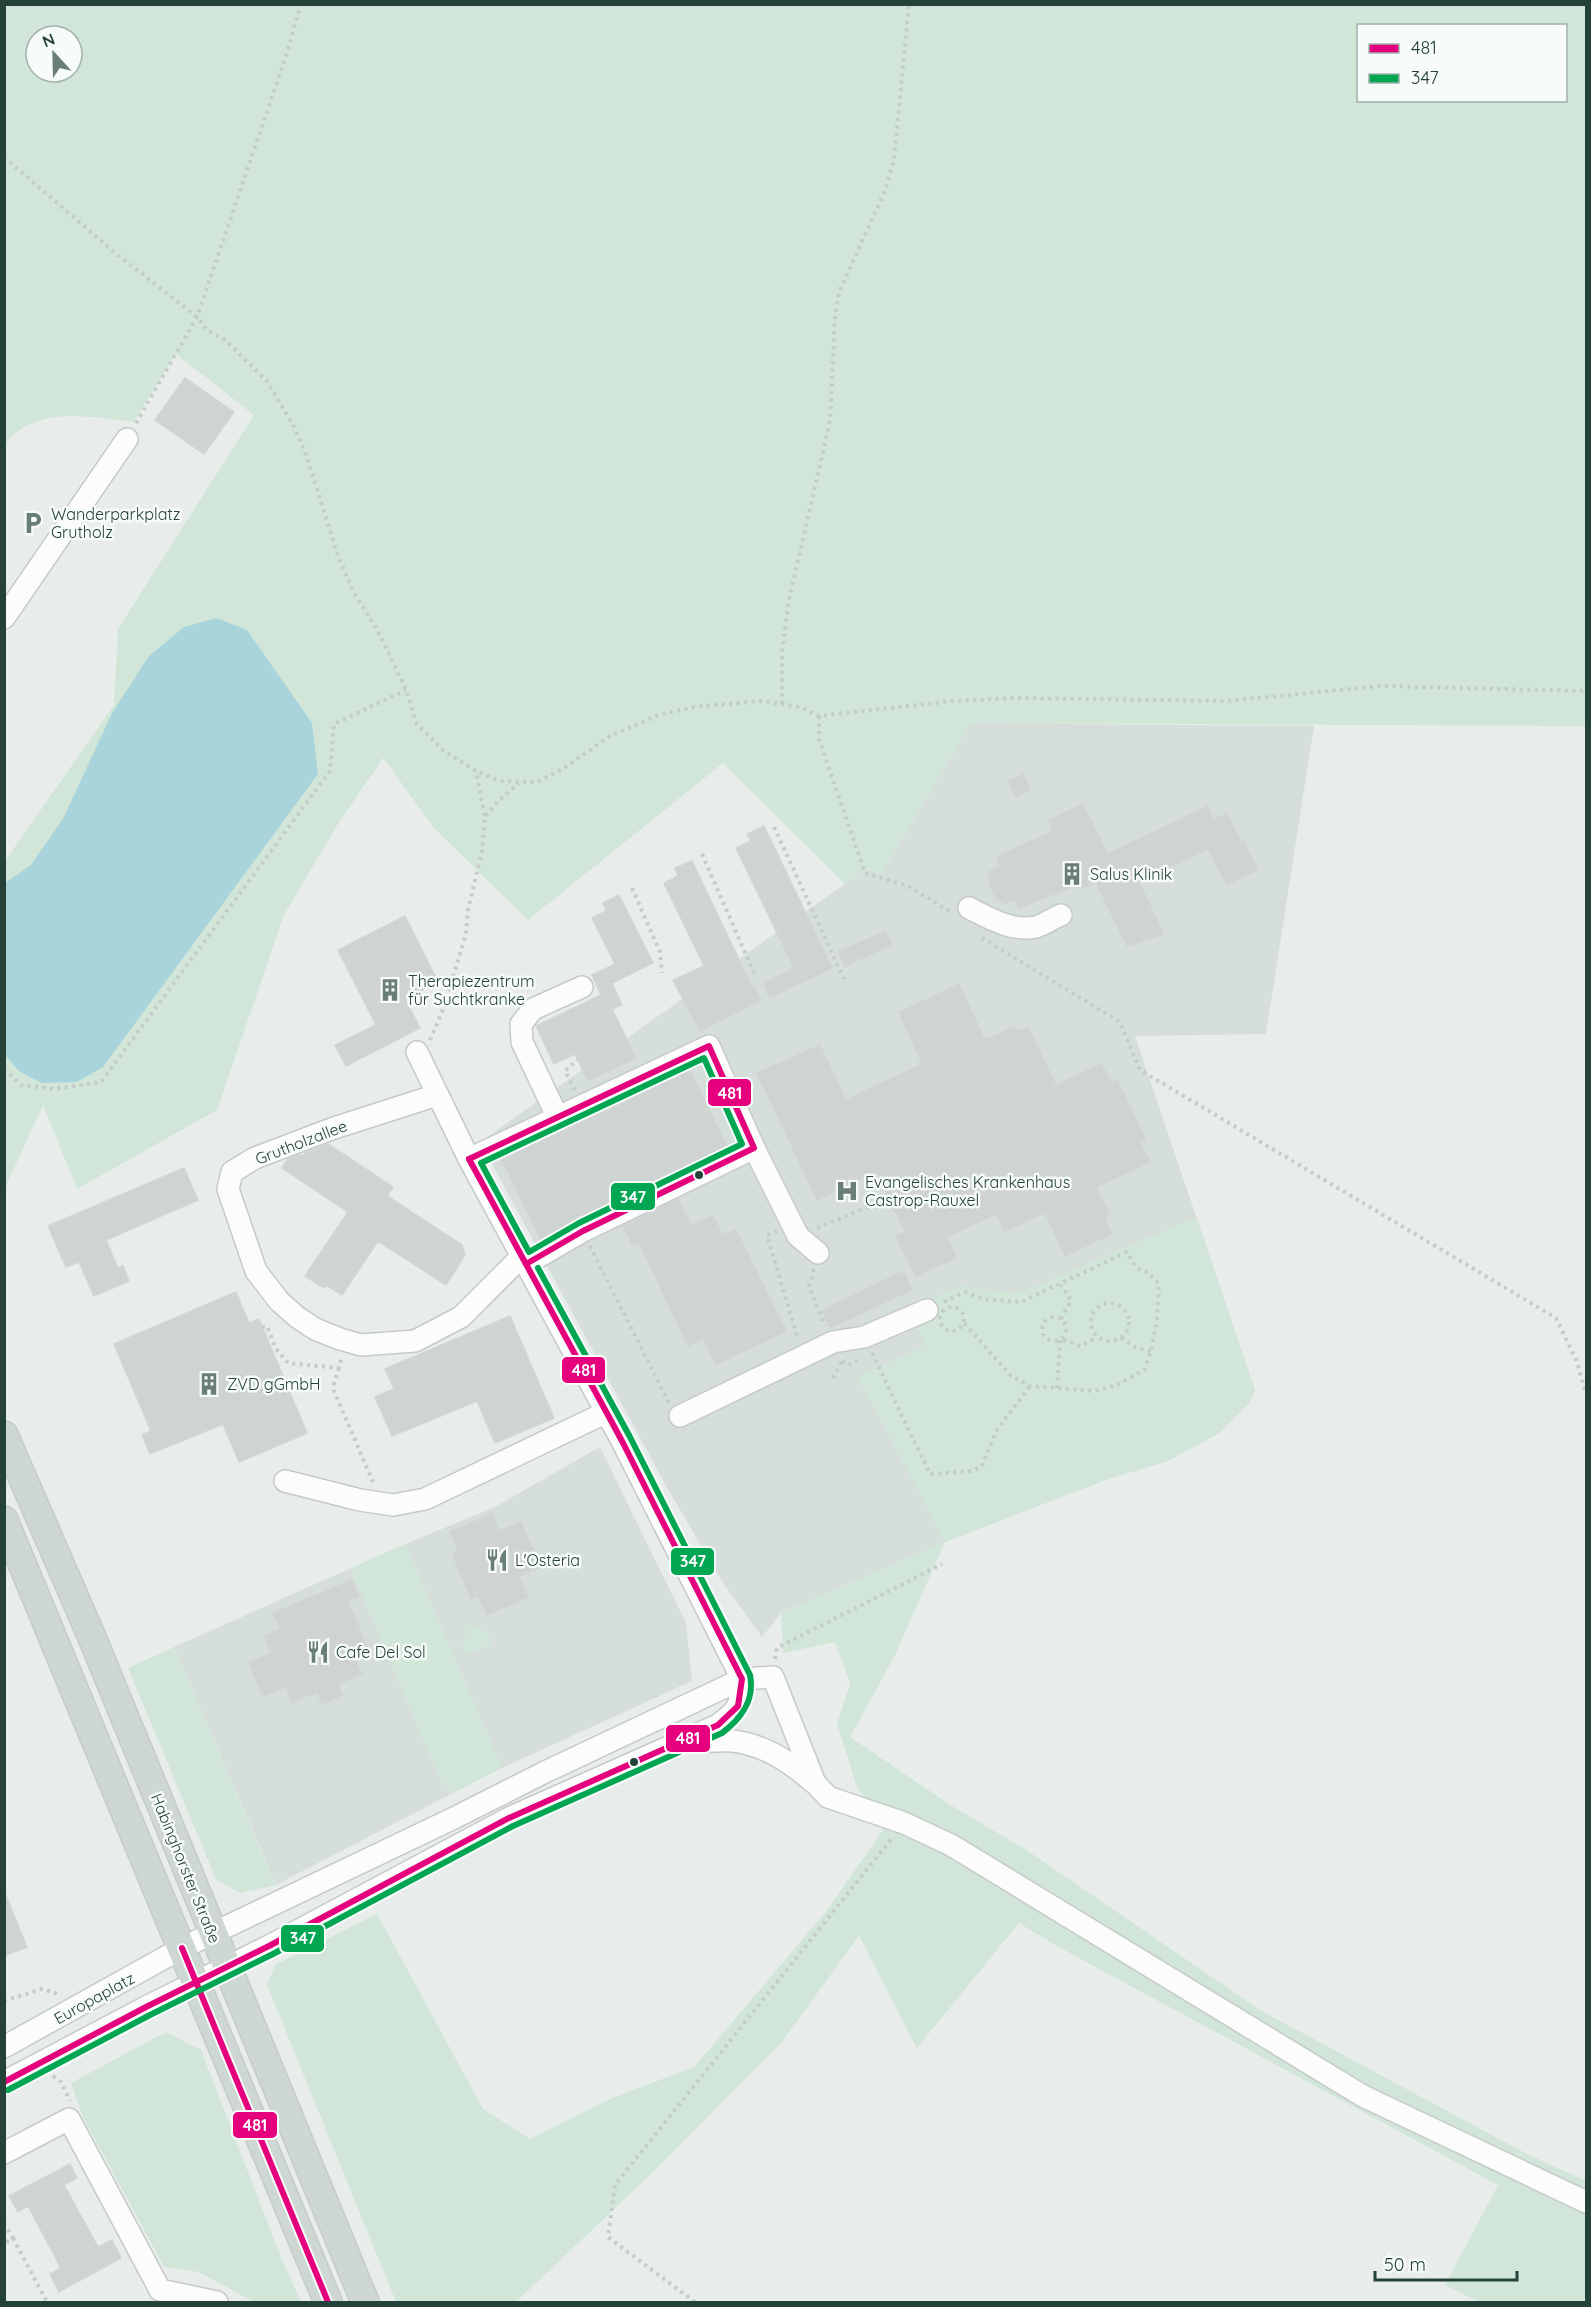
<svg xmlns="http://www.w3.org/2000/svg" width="1591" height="2307" font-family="Quicksand,sans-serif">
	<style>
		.built { fill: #d6dedb }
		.green { fill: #d1e6d8; fill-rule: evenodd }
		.water { fill: #a9d4db }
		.building { fill: #cfd4d2; stroke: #d1d6d4; stroke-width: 1.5 }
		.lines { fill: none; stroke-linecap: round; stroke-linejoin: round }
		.minor-casing { stroke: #c5cac8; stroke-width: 24 }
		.major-casing { stroke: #c3ccc9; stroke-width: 30 }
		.path { stroke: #c3ccca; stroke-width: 4; stroke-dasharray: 3 4.5; stroke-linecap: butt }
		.minor { stroke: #fcfcfc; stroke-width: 21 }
		.major { stroke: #cfd7d5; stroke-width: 27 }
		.bus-1-casing { stroke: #f7fbf9; stroke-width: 10 }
		.bus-2-casing { stroke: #f7fbf9; stroke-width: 10 }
		.bus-1 { stroke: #e5007d; stroke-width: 6 }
		.bus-2 { stroke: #00a651; stroke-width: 6 }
		.bus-dot { fill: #24423a; stroke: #f7fbf9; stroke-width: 2 }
		.labels { text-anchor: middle; stroke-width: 5; stroke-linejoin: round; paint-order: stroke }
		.poi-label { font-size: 16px; fill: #24423a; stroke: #f7fbf9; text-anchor: start }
		.street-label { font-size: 16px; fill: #24423a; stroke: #f7fbf9 }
		.line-badge { stroke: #f7fbf9; stroke-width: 2 }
		.badge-label { font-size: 16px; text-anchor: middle; font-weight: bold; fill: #fff }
	</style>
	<rect width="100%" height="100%" fill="#e8edeb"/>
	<g class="built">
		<path d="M971 723 1314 726 1266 1034 1135 1036 1255 1390 1250 1402 1219 1433 1168 1461 1108 1479 945 1542 781 1613 762 1637 721 1580 665 1484 492 1164 483 1140 866 869 881 874Z"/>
		<path d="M600 1447 686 1623 692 1681 502 1768 405 1544 495 1507Z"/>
		<path d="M351 1568 442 1783 453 1793 276 1885 174 1647Z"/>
	</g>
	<g class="green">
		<path d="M5 5H1586V726L971 723 881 874 866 869 845 884 723 763 528 920 434 828 383 758 336 827 284 915 217 1110 77 1189 43 1105 5 1188V861L114 705 118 629 254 415 176 354 134 422C91 417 35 405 5 444ZM1358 26H1566V100H1358ZM36 36H72V72H36Z"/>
		<path d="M1196 1217 1255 1390 1250 1402 1219 1433 1168 1461 1108 1479 945 1542 895 1655 850 1737 952 1806 1025 1849 1260 2010 1527 2154 1586 2181V2302H1479L1445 2285 1498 2185 1055 1945 1019 1923 917 2048 859 1936 781 2043 651 2174 516 2302H396L267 1985 275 1965 377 1914 483 2109 530 2139 610 2099 694 2067 825 1913 883 1830 856 1784 837 1724 850 1683 835 1642 783 1653 781 1613 945 1542 858 1377 925 1346 915 1323 928 1300 962 1286 1012 1293 1029 1289Z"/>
		<path d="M405 1544 502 1768 453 1793 442 1783 351 1568Z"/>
		<path d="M471 1624 487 1633 492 1644 467 1654 461 1639 467 1636 463 1628Z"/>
		<path d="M174 1647 265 1861 276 1885 240 1893 216 1879 128 1668Z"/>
		<path d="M166 2032 201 2050 282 2260 301 2302H254L199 2272 164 2267 83 2117 71 2083Z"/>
	</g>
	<path class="water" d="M216 618 247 630 312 723 318 774 103 1067 77 1082 42 1083 20 1072 5 1055V883L31 865 64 817 112 713 149 656 184 627Z"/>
	<g class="building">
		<path d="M185 378 234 412 204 454 155 420Z"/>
		<path d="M1023 774 1031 790 1016 797 1008 781Z"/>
		<path d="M1083 804 1108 854 1207 806 1214 819 1227 814 1241 842 1244 841 1258 870 1227 885 1208 849 1139 882 1164 934 1127 946 1096 883 1080 889 1078 885 1019 908 1015 900 1005 904 996 898 991 889 988 872 1000 867 996 857 1053 831 1048 820Z"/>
		<path d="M764 826 832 968 770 998 764 983 794 968 736 848 751 841 747 834Z"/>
		<path d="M692 861 752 987 754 986 761 1000 700 1031 673 980 704 966 664 883 678 876 675 868Z"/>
		<path d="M619 895 653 963 612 983 622 1005 612 1009 636 1058 588 1081 575 1054 554 1064 536 1026 601 995 592 975 615 964 592 918 606 911 603 903Z"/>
		<path d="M405 916 438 982 405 999 420 1028 346 1066 335 1045 376 1025 338 950Z"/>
		<path d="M885 931 892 945 845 966 838 952Z"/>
		<path d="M959 984 985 1040 1014 1027 1017 1031 1028 1027 1056 1085 1101 1064 1112 1082 1117 1079 1146 1140 1140 1142 1150 1162 1096 1187 1109 1214 1104 1217 1112 1234 1065 1256 1045 1213 1004 1232 996 1214 947 1237 956 1258 916 1276 895 1236 905 1232 877 1172 817 1200 757 1073 820 1045 846 1100 922 1064 899 1012Z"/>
		<path d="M690 1070 727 1147 577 1220 541 1240 502 1160Z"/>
		<path d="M328 1144 393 1187 387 1196 462 1245 465 1255 446 1285 378 1241 342 1295 326 1285 324 1288 305 1276 348 1212 282 1168 288 1159 300 1155 303 1156 305 1153Z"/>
		<path d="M184 1168 198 1200 106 1240 118 1268 123 1266 129 1281 94 1296 79 1262 66 1267 48 1226Z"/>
		<path d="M678 1199 691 1226 713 1216 723 1235 736 1229 786 1331 716 1365 703 1338 688 1346 639 1243 633 1246 623 1226Z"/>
		<path d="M903 1271 912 1290 830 1328 822 1310Z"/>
		<path d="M236 1292 249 1323 259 1319 307 1433 239 1462 223 1424 150 1454 142 1435 151 1431 114 1344Z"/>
		<path d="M510 1316 554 1418 495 1443 477 1401 392 1436 375 1397 394 1389 385 1369Z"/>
		<path d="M492 1514 499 1531 521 1522 541 1567 519 1576 528 1597 487 1615 478 1596 471 1599 452 1554 458 1552 450 1532Z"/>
		<path d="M352 1580 359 1597 348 1601 369 1651 354 1657 362 1674 338 1684 343 1695 322 1704 317 1692 292 1702 286 1687 263 1696 249 1663 271 1653 264 1636 280 1629 273 1613Z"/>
		<path d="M4 1891 27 1947 4 1956Z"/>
		<path d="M70 2164 77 2178 64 2185 98 2247 112 2240 121 2258 59 2292 50 2274 61 2268 28 2206 18 2212 9 2196Z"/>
	</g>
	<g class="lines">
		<g class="minor-casing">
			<g id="minor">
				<path d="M4 618 127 439"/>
				<path d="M969 908C989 918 1012 932 1036 927 1044 925 1053 918 1061 915"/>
				<path d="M437 1095 334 1128 255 1158 232 1172 228 1189 256 1271 279 1301 297 1317 315 1329 340 1339 361 1345 415 1341 461 1317 522 1256"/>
				<path d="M558 1118 522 1042 521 1024 533 1009 582 987"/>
				<path d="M754 1148 798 1236 818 1253"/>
				<path d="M469 1159 709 1046 754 1148 583 1231 526 1264"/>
				<path d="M680 1416 833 1342 864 1337 927 1310"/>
				<path d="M285 1481 360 1500 393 1505 425 1499 607 1412"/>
				<path d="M690 1742C704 1742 720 1740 733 1741 765 1745 790 1762 813 1782"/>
				<path d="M4 2047 182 1948 454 1818 543 1773 742 1679 773 1677 815 1783 828 1797 904 1823 951 1845 1363 2096 1586 2202"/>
				<path d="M4 2082 146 2007 269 1946 509 1818 718 1725C740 1708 740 1707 742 1679L622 1441 469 1159 417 1052"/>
				<path d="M4 2153 69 2119 160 2290 217 2302"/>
			</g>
		</g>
		<g class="major-casing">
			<g id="major">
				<path d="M4 1435 91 1635 365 2302"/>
				<path d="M4 1520 328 2302"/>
			</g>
		</g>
		<g class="path">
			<path d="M4 157 114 252 197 317 208 331 225 340 267 381 294 427 307 457 338 556 353 591 378 631 406 690 417 724 443 750 476 771 500 781 537 782 561 770 610 736 661 714 694 707 761 701 800 707 819 716 953 701 1014 698 1226 701 1380 686 1586 691"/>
			<path d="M136 423 197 317 285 59 301 4"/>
			<path d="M782 704V652L789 600 830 421 835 316 839 292 885 191 894 160 909 4"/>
			<path d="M819 716V739L865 873 908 886 951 912"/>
			<path d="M486 816 498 801 519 783"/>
			<path d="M774 827 844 979"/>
			<path d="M702 854 754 973"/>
			<path d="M632 888 660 952 662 973"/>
			<path d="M982 938 1120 1022 1140 1070 1556 1318 1577 1362 1586 1394"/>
			<path d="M430 1040 444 1007 466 934 468 910 482 851 485 817 476 771"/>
			<path d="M4 1069 21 1085 54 1089 101 1082 330 771 334 724 406 690"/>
			<path d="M575 1090 565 1071 578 1059"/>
			<path d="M817 1228 889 1198"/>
			<path d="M777 1231 767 1235 798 1339"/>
			<path d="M590 1246 669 1403"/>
			<path d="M814 1269 809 1286 825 1326"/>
			<path d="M944 1302 965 1292 983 1299 1021 1302 1127 1252C1133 1262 1136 1271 1148 1272L1159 1284 1157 1319 1151 1352 1144 1370 1117 1385 1094 1391 1030 1386 1011 1376 964 1323"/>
			<circle cx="1110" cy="1322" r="19"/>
			<circle cx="952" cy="1319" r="12"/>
			<circle cx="1054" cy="1329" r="12"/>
			<path d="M1061 1319 1071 1300 1061 1285"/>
			<path d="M262 1327 267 1326 276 1349 288 1363 339 1368 341 1359"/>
			<path d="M1121 1338 1135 1347 1151 1352"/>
			<path d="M872 1353 930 1474 972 1471 982 1466 996 1431 1030 1386"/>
			<path d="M842 1361 848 1365 860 1359"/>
			<path d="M339 1368 334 1383V1391L373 1482"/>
			<path d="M833 1378 842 1360"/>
			<path d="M1057 1388 1060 1339 1081 1346 1097 1337"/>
			<path d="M775 1659 777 1648 942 1564"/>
			<path d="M4 2001 42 1989 55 1993 58 1997"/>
			<path d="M53 2076 61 2082 70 2101"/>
			<path d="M4 2223 13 2238 4 2244"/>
			<path d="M13 2238 47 2302"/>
			<path d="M695 2302 608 2237 615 2185 892 1838"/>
		</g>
		<use href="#minor" class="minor"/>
		<use href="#major" class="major"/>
		<g class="bus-1-casing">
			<g id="bus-1">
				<path d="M469 1159 709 1046 754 1148 583 1231 526 1264"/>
				<path d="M182 1948 328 2302"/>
				<path d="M4 2082 146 2007 269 1946 509 1818 718 1725 738 1706 742 1679 622 1441 469 1159"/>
			</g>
		</g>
		<g class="bus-2-casing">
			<g id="bus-2">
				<path d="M704 1058 742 1144 579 1223 529 1252 481 1163Z"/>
				<path d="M8 2090 150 2015 273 1954 513 1826 722 1733C742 1718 755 1700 750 1675L630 1437 538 1268"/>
			</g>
		</g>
		<use href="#bus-1" class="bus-1"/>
		<use href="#bus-2" class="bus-2"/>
	</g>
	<defs>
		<g id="parking-bare" transform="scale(1.8)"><path d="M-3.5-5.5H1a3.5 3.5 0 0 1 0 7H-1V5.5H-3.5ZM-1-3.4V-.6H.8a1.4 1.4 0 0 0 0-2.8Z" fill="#697e78" stroke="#f7fbf9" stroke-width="2.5" paint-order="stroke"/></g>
		<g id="building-bare" transform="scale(1.8)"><path d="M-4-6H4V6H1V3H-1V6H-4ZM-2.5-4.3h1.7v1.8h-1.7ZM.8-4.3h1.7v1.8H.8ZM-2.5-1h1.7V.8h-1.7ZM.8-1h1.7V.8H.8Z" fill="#697e78" stroke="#f7fbf9" stroke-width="2.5" paint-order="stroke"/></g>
		<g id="hospital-bare" transform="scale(1.8)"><path d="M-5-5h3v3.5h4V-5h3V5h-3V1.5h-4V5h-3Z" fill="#697e78" stroke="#f7fbf9" stroke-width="2.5" paint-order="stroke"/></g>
		<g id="restaurant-bare" transform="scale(1.8)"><path d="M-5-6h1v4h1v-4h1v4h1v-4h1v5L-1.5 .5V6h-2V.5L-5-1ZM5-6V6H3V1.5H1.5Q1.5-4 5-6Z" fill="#697e78" stroke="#f7fbf9" stroke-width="2.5" paint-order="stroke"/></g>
	</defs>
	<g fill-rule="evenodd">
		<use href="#parking-bare" x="33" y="523"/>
		<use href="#building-bare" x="1072" y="874"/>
		<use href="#building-bare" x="390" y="990"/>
		<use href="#hospital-bare" x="847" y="1191"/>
		<use href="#building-bare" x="209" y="1384"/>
		<use href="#restaurant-bare" x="497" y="1560"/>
		<use href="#restaurant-bare" x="318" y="1652"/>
	</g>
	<g class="bus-dot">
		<circle cx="699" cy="1175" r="5"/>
		<circle cx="634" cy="1762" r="5"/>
	</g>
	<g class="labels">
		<g class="poi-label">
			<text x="51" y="520">Wanderparkplatz<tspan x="51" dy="18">Grutholz</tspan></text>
			<text x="1090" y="880">Salus Klinik</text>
			<text x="408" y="987">Therapiezentrum<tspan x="408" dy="18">für Suchtkranke</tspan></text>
			<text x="865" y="1188">Evangelisches Krankenhaus<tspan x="865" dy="18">Castrop-Rauxel</tspan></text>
			<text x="227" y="1390">ZVD gGmbH</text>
			<text x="515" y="1566">L'Osteria</text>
			<text x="336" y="1658">Cafe Del Sol</text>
		</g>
		<g class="street-label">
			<text transform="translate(301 1142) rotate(-21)" y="6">Grutholzallee</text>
			<text transform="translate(186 1868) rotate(68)" y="6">Habinghorster Straße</text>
			<text transform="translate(94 1998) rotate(-29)" y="6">Europaplatz</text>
		</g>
	</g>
	<g class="line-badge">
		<rect x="707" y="1078" width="45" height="29" rx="6" fill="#e5007d"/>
		<rect x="610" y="1182" width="46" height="29" rx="6" fill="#00a651"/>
		<rect x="561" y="1356" width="45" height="28" rx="6" fill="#e5007d"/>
		<rect x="670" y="1547" width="45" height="29" rx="6" fill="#00a651"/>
		<rect x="665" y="1724" width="46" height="29" rx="6" fill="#e5007d"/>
		<rect x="280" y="1924" width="45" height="29" rx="6" fill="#00a651"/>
		<rect x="232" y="2111" width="46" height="28" rx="6" fill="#e5007d"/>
	</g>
	<g class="badge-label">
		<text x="730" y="1099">481</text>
		<text x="633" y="1203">347</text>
		<text x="584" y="1376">481</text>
		<text x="693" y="1567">347</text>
		<text x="688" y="1744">481</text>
		<text x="303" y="1944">347</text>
		<text x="255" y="2131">481</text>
	</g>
	<rect width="1591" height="2307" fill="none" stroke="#24423a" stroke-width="12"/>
	<rect x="1357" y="24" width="210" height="78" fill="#f7fbf9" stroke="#a3b1ad" stroke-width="1.5"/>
	<rect x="1369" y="44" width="30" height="9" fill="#e5007d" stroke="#a3b1ad" stroke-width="1.5"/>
	<text x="1411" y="54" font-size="18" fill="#24423a">481</text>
	<rect x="1369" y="74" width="30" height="9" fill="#00a651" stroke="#a3b1ad" stroke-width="1.5"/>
	<text x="1411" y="84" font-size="18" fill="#24423a">347</text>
	<g transform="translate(54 54) rotate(338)"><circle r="28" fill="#f7fbf9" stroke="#a3b1ad" stroke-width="1.5"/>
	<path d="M0-4.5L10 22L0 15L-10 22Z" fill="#697e78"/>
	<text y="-9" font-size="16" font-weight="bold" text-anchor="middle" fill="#24423a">N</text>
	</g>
	<path d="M1375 2271v9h142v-9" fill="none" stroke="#24423a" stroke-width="3"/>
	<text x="1384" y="2271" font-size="18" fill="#24423a" stroke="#f7fbf9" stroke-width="4.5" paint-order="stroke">50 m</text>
</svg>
